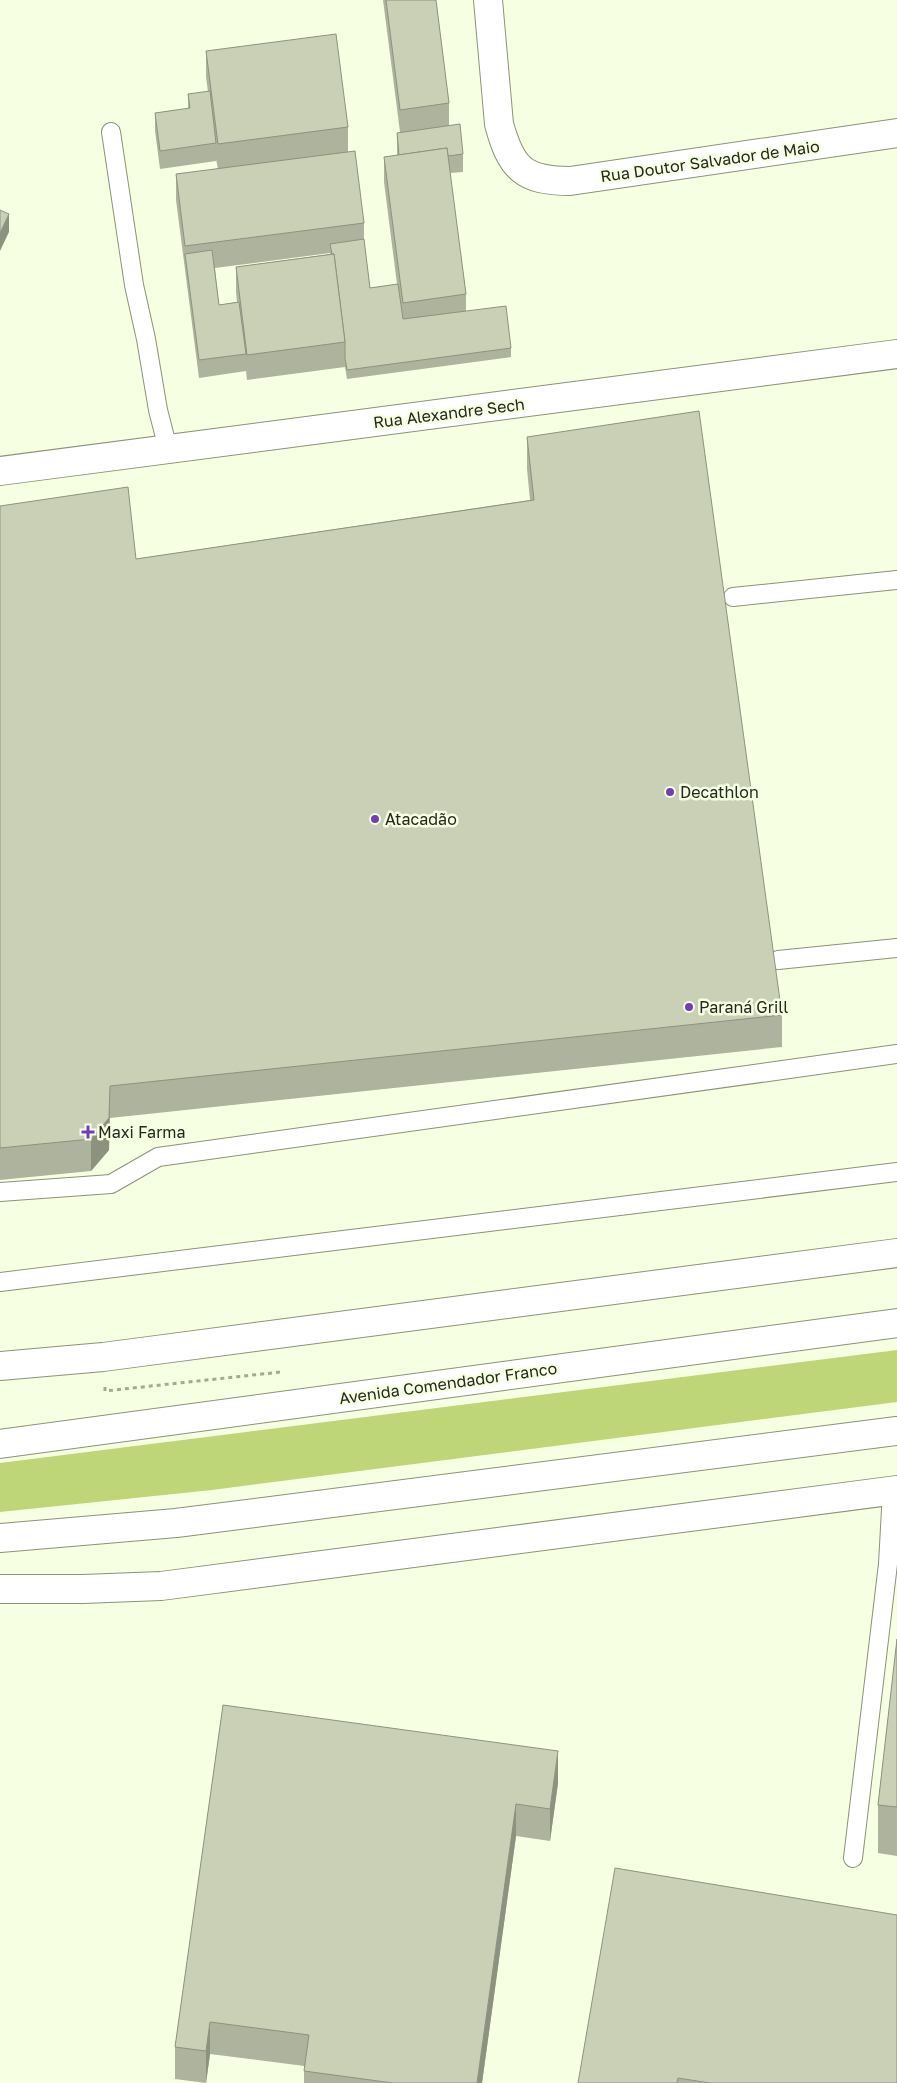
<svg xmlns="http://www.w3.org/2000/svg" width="897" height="2083" font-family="'Golos Text',sans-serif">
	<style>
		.green { fill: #bfd678 }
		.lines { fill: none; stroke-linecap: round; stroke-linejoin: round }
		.service-casing { stroke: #8b9279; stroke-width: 20 }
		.minor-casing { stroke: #8b9279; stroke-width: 30 }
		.secondary-casing { stroke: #8b9279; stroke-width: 30 }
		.trunk-casing { stroke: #8b9279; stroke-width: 30 }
		.path { stroke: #a3a994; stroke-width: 3; stroke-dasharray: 4 4; stroke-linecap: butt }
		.service { stroke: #fff; stroke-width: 18 }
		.minor { stroke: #fff; stroke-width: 28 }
		.secondary { stroke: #fff; stroke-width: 28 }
		.trunk { stroke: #fff; stroke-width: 28 }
		.wall { fill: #adb39d; fill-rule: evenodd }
		.shaded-wall { fill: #8d927f }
		.building { fill: #c9d0b6; stroke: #8d927f }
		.poi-dot { fill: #703fb6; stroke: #f7ffe3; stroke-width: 2 }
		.labels { text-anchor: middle; stroke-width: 5; stroke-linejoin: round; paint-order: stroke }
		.street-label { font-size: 16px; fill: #24271d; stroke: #f7ffe3 }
		.poi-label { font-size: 16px; fill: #24271d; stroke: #f7ffe3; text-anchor: start }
	</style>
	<rect width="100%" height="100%" fill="#f7ffe3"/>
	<path class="green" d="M897 1350V1402L212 1490 0 1512V1463Z"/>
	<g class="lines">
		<g class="service-casing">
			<g id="service">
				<path d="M111 132 134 285 146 339 158 410 168 449"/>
				<path d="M733 597 897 580"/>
				<path d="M778 960 897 948"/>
				<path d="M0 1192 111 1184 158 1157 897 1054"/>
				<path d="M0 1282 897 1172"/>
				<path d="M853 1858 888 1564 892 1491"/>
			</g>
		</g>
		<g class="minor-casing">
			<g id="minor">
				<path d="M488 0 499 124C511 168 523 181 570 181L897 133"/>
				<path d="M0 471 897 354"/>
			</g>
		</g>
		<g class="secondary-casing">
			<path id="secondary" d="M0 1589H83L161 1586 897 1490"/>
		</g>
		<g class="trunk-casing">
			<g id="trunk">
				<path d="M0 1366 103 1357 897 1253"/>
				<path d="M0 1444 897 1323"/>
				<path d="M0 1538 176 1523 897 1431"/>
			</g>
		</g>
		<path class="path" d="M105 1387V1391L281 1372"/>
		<use href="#service" class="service"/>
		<use href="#minor" class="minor"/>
		<use href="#secondary" class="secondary"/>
		<use href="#trunk" class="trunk"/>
	</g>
	<g class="wall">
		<path d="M383 0H436L449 103V126L463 154V172L450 173 466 294V311L511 348V357L347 379 345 367 247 380 246 371 199 378 176 200V174L218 169 216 159V161L160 169 155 131V113L188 109V94L208 92 206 77V51L348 127V151L364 223V239L370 288 397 284 384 182V157L397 155V133L400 132ZM330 253V254L236 267V292L237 302 219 305 215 268Z"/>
		<path d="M527 437 782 1015V1047L110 1118 109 1150 91 1171 0 1180V506L136 559 530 500 527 469Z"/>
		<path d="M897 1639V1856L878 1853V1805Z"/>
		<path d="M223 1705 558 1783 550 1841 516 1836 482 2083H304V2066L210 2054 206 2083 175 2079V2047Z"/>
		<path d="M897 1915V2083H578Z"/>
	</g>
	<g class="shaded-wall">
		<path d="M9 214V232L0 251V233Z"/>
		<path d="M110 1086 109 1150 91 1171V1139Z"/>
		<path d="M558 1751V1783L550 1841V1809Z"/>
		<path d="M516 1804V1836L482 2083H477Z"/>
		<path d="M210 2022V2054L206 2083V2051Z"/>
	</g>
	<g class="building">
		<path d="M386 0H436L449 103 400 110Z"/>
		<path d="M336 34 348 127 218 144 206 51Z"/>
		<path d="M210 91 216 143 160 151 155 113 190 108 188 94Z"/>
		<path d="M460 124 463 154 448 156 447 148 399 155 397 133Z"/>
		<path d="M447 148 466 294 403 303 384 157Z"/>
		<path d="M355 151 364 223 185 246 176 174Z"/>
		<path d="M0 210 9 214 0 233Z"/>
		<path d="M364 239 370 288 398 284 403 319 506 306 511 348 347 370 345 358V342L334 254H332L330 244Z"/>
		<path d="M212 250 219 305 239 302 246 354 199 360 185 254Z"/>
		<path d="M334 254 345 342 247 355 236 267Z"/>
		<path d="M699 411 782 1015 110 1086 109 1118 91 1139 0 1148V506L128 487 136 559 534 500 527 437Z"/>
		<path d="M897 1639V1807L878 1805Z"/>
		<path d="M223 1705 558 1751 550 1809 516 1804 477 2083H393L304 2071 309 2035 210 2022 206 2051 175 2047Z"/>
		<path d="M615 1868 897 1915V2083H710L678 2078 677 2083H578Z"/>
	</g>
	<g class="poi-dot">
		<circle cx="670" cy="792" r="5"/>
		<circle cx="375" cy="819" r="5"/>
		<circle cx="689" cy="1007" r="5"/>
		<path d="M85.5 1124.5h5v5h5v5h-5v5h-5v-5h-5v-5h5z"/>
	</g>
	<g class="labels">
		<g class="street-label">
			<text transform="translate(710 161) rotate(-8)" y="6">Rua Doutor Salvador de Maio</text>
			<text transform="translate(449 413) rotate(-7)" y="6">Rua Alexandre Sech</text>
			<text transform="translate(448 1383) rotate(-8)" y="6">Avenida Comendador Franco</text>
		</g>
		<g class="poi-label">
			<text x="680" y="798">Decathlon</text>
			<text x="385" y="825">Atacadão</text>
			<text x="699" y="1013">Paraná Grill</text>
			<text x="98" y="1138">Maxi Farma</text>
		</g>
	</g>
</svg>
